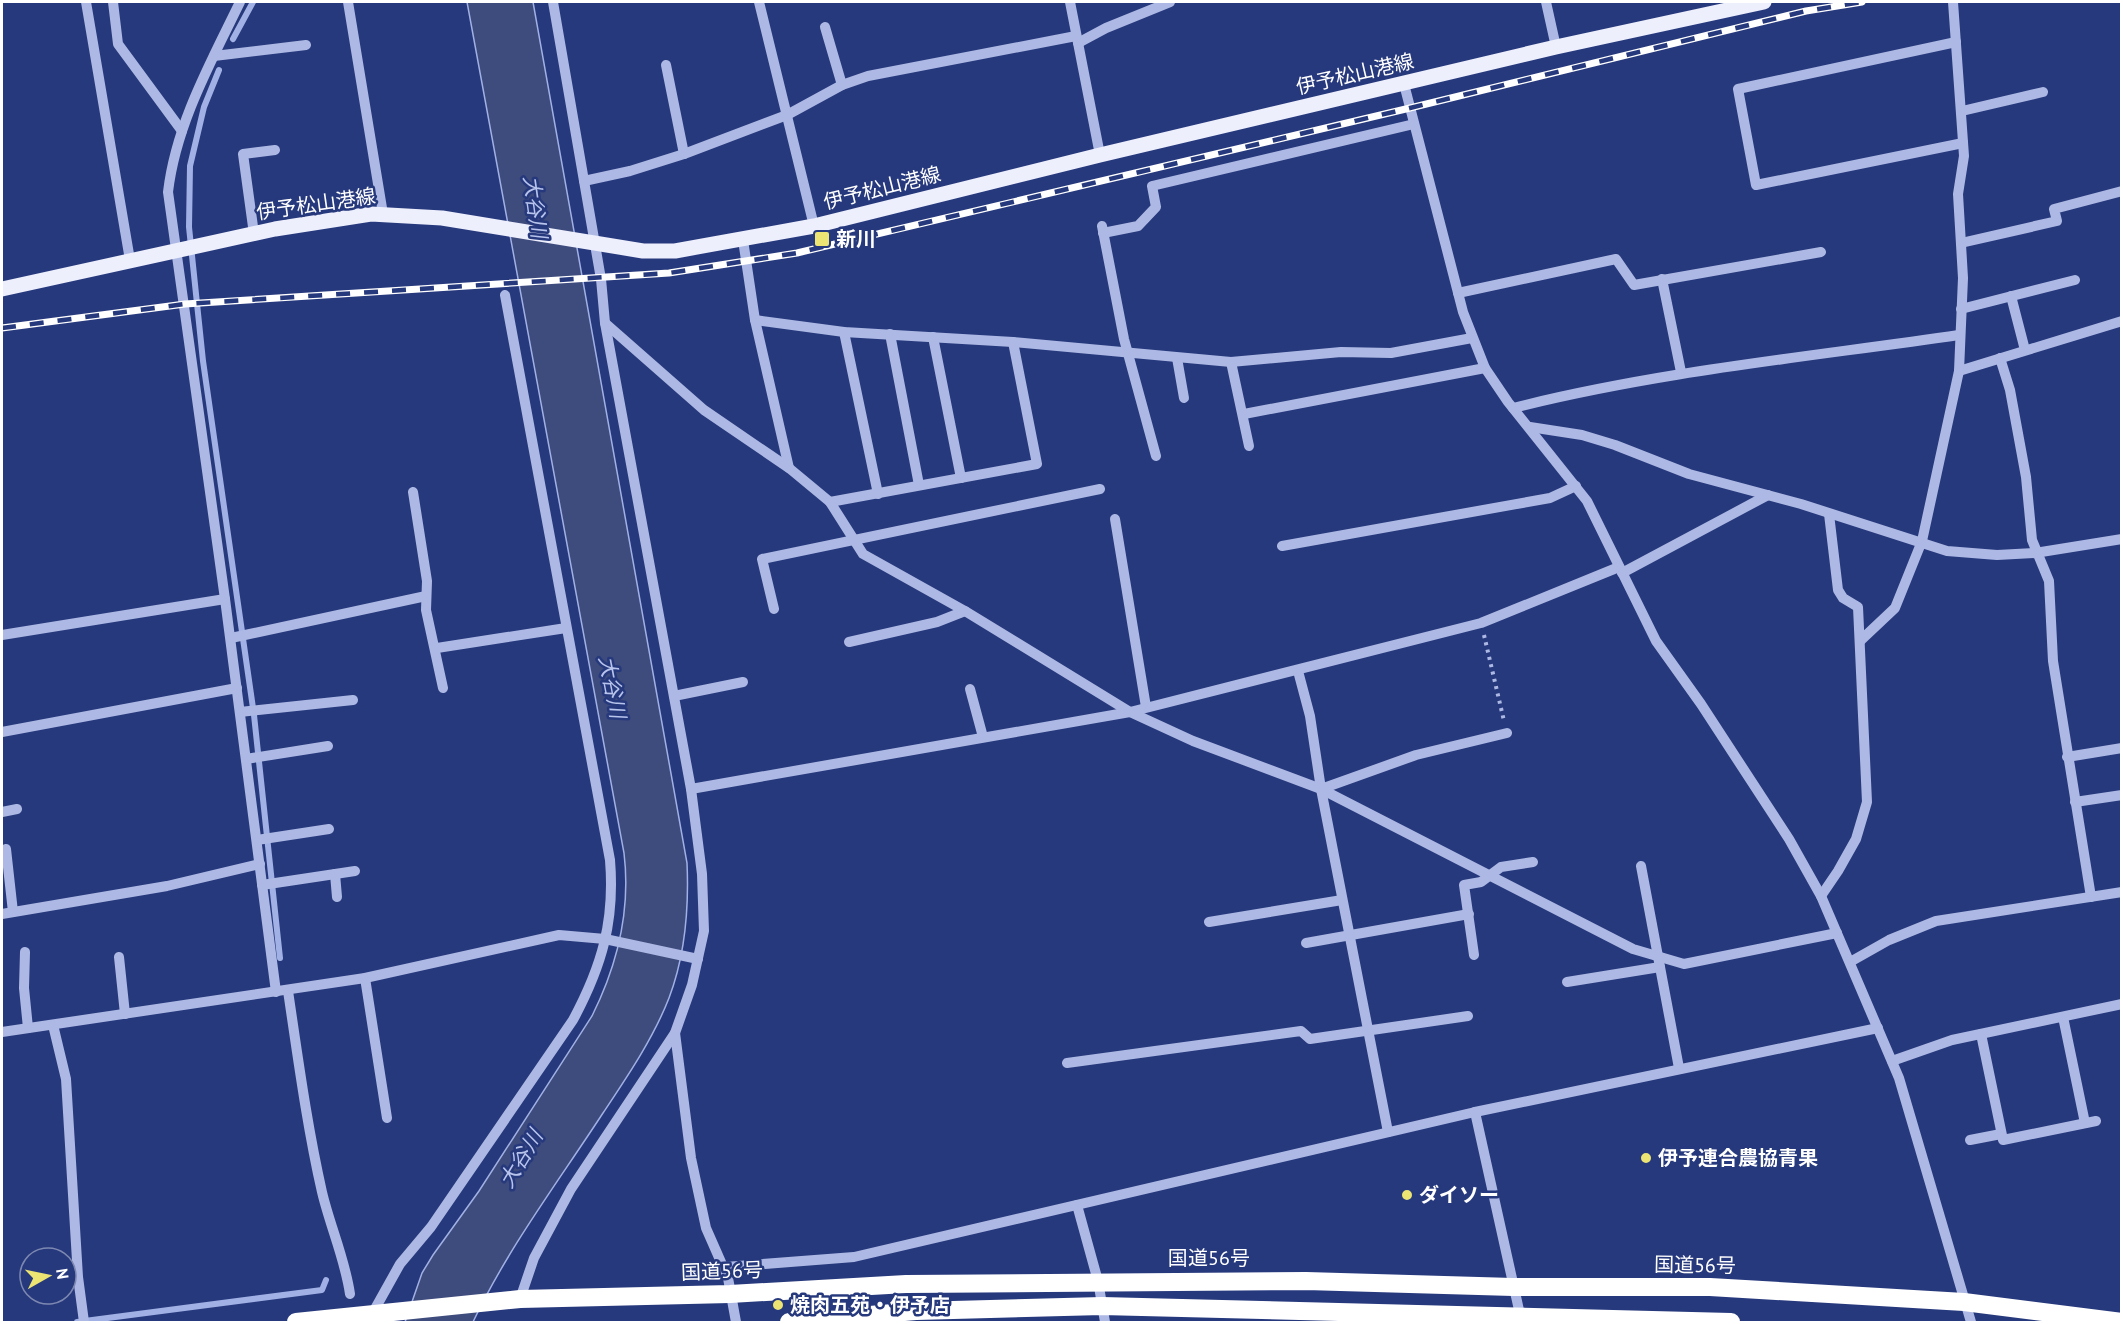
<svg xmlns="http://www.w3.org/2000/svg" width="2123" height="1324" font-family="'PT Sans','Noto Sans JP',sans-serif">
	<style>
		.water { fill: #3e4b7d; stroke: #a1b1e5; stroke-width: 1.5 }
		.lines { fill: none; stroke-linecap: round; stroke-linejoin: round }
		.stream { stroke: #a1b1e5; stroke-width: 6 }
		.path { stroke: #adb9e4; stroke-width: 4; stroke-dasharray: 3 4.5; stroke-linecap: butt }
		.minor { stroke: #adb9e4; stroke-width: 10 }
		.major { stroke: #edeffd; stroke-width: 15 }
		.highway { stroke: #fff; stroke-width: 18 }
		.rail-casing { stroke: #fff; stroke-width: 7 }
		.rail { stroke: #27397d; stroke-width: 4.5; stroke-dasharray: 14; stroke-linecap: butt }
		.poi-dot { fill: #ece573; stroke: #27397d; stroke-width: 2 }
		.labels { text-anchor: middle; stroke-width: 5; stroke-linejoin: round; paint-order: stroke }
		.street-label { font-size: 20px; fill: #fff; stroke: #27397d }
		.poi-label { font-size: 20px; font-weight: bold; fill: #fff; stroke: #27397d; text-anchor: start }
		.water-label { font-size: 21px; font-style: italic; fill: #b8c4ec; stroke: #27397d }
	</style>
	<rect width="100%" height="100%" fill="#27397d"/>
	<path class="water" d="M467 2H533L687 863C689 908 685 956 669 998 653 1039 627 1077 603 1113 558 1182 508 1248 473 1322H405L422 1273 433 1255 479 1191 592 1016C618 964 631 911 624 853Z"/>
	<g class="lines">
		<g class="stream">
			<path d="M233 39 253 2"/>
			<path d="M219 70 204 107 190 166 189 227 203 361 254 715 280 958"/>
			<path d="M77 1322 322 1290 326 1280"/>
		</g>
		<path class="path" d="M1484 635 1504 721"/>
		<g class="minor">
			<path d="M86 2 130 260"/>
			<path d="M113 2 118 44 182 131"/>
			<path d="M240 2C211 62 176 124 168 192L225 599 276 992"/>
			<path d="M348 2 383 214"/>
			<path d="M759 2 814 226"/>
			<path d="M1070 2 1100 155"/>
			<path d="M1546 2 1556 47"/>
			<path d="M825 27 842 85"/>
			<path d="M1956 42 1738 89 1756 185 1963 143"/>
			<path d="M1078 43 1106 28 1170 2"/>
			<path d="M214 56 306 45"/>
			<path d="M666 65 684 154"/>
			<path d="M1404 84 1463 312 1485 368 1508 402 1587 501 1656 641 1701 704 1789 839 1821 896 1899 1078 1971 1322"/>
			<path d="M1962 111 2043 92"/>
			<path d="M584 181 630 171 684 154 787 115 842 85 868 76 1076 36"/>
			<path d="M1102 226 1124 339 1156 456"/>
			<path d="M1103 233 1138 226 1156 207 1152 186 1414 124"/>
			<path d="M254 234 243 154 275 150"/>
			<path d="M743 240 755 320 789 468"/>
			<path d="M1961 243 2057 221 2054 209 2122 191"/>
			<path d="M1662 279 1681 372"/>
			<path d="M1458 293 1616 259 1634 285 1821 252"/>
			<path d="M2011 296 2025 350"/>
			<path d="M1961 309 2075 280"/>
			<path d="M755 320 844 332 1013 342 1231 362 1341 352 1391 353 1472 338"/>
			<path d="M605 323 704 410 789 468 830 502 863 554 965 611 1130 712 1193 741 1321 789 1633 949 1684 964 1837 933"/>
			<path d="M844 332 878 494"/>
			<path d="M890 334 919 485"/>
			<path d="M933 337 961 478"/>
			<path d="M1177 358 1184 398"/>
			<path d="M2000 358 2010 390 2026 477 2032 540 2049 581 2053 661 2091 897"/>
			<path d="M1231 362 1249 446"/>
			<path d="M1959 371 2122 321"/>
			<path d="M1513 408C1660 371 1809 357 1959 335"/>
			<path d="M1244 414 1485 368"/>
			<path d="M1530 427 1582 435 1615 445 1689 474 1801 504 1947 551 1997 555 2035 553 2122 539"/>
			<path d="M413 492 427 581 426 610 443 688"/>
			<path d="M830 502 1037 464 1013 342"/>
			<path d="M1115 519 1146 707"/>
			<path d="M1282 546 1550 498 1576 486"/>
			<path d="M1622 573 1768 495"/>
			<path d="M774 609 762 559 1100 489"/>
			<path d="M2 635 225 599"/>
			<path d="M231 638 426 596"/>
			<path d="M1860 641 1895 608 1922 541 1959 371 1963 278 1958 194 1964 156 1953 2"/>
			<path d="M849 642 937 622 965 611"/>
			<path d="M437 648 566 628"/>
			<path d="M1298 671 1310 716 1321 789 1388 1132"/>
			<path d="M970 689 983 737"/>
			<path d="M674 696 743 682"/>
			<path d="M240 712 353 700"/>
			<path d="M2 732 237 688"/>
			<path d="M2067 757 2122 748"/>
			<path d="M246 759 328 746"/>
			<path d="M691 789 1130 712 1481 623 1619 567"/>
			<path d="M1321 789 1416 755 1507 733"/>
			<path d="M2075 802 2122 795"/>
			<path d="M2 812 17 809"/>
			<path d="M257 840 329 829"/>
			<path d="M6 849 13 912"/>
			<path d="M1641 866 1679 1068"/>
			<path d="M335 874 337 897"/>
			<path d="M262 885 355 871"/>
			<path d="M1821 896 1838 871 1856 839 1867 802 1858 607 1843 598 1838 590 1829 514"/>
			<path d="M2 914 167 886 260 864"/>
			<path d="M1209 922 1342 900"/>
			<path d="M1306 943 1469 914"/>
			<path d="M25 952 24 988 28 1028"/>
			<path d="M1474 955 1464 885 1481 882 1501 867 1533 862"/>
			<path d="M119 957 125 1014"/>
			<path d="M1850 962 1889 940 1936 921 2122 892"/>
			<path d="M365 978 387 1118"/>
			<path d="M1567 982 1660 967"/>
			<path d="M288 991C298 1058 307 1126 322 1192 330 1226 345 1259 350 1294"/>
			<path d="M2063 1017 2085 1123"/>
			<path d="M53 1025 66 1079 78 1277 84 1322"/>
			<path d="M2 1032 365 978 559 935 605 939 698 959"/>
			<path d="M675 1033 691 1158 706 1228 728 1278 736 1322"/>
			<path d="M1981 1034 2003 1140 2096 1121"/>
			<path d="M1892 1061 1952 1040 2122 1004"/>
			<path d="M1067 1063 1301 1031 1310 1039 1468 1016"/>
			<path d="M1475 1112 1521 1319"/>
			<path d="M1970 1140 2001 1134"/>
			<path d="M1077 1205 1098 1281 1105 1322"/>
			<path d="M725 1267 854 1257 1475 1112 1878 1028"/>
			<path d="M520 1299 534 1258 571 1189 675 1033 692 985 704 931 702 874 691 789 605 323 601 279 553 2"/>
			<path d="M371 1316 400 1264 431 1227 573 1020C602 966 615 921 610 860L505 295"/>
		</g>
		<path class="major" d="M2 289 275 229 371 214 442 218 643 251H675L814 226 1100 155 1556 47 1764 2"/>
		<g class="highway">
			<path d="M296 1322 520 1299 730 1294 906 1284 1306 1281 1513 1287H1710L1964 1302 2122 1322"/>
			<path d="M789 1322 916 1311 1102 1306 1731 1322"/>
		</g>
		<g class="rail-casing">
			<path id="rail" d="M2 328 185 304 669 273 797 253 1410 108 1806 11 1862 2"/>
		</g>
		<use href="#rail" class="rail"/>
	</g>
	<g class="poi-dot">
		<rect x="814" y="231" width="16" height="16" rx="3"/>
		<circle cx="1646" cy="1158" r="6"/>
		<circle cx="1407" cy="1195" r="6"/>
		<circle cx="778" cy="1305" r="6"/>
	</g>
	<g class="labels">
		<g class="street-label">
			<text transform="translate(1355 74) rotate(-13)" y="7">伊予松山港線</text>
			<text transform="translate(882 188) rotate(-14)" y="7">伊予松山港線</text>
			<text transform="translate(316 204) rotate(-8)" y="7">伊予松山港線</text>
			<text x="1209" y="1265">国道56号</text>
			<text transform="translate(1695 1265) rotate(1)" y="7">国道56号</text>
			<text transform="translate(722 1271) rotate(-2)" y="7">国道56号</text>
		</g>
		<g class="poi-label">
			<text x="836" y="246">新川</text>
			<text x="1658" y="1165">伊予連合農協青果</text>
			<text x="1419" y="1202">ダイソー</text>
			<text x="790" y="1312">焼肉五苑・伊予店</text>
		</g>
		<g class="water-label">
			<text transform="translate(535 207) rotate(82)" y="7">大谷川</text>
			<text transform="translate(612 687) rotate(79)" y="7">大谷川</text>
			<text transform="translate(521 1159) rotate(-59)" y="7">大谷川</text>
		</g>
	</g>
	<rect width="2123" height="1324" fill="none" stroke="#ffffff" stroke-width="6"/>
	<g transform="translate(48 1276) rotate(81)"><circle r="28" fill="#27397d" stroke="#7d88b1" stroke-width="1.5"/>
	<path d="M0-4.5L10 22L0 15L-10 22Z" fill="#ece573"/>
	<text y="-9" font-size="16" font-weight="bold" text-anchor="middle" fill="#ffffff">N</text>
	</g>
</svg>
